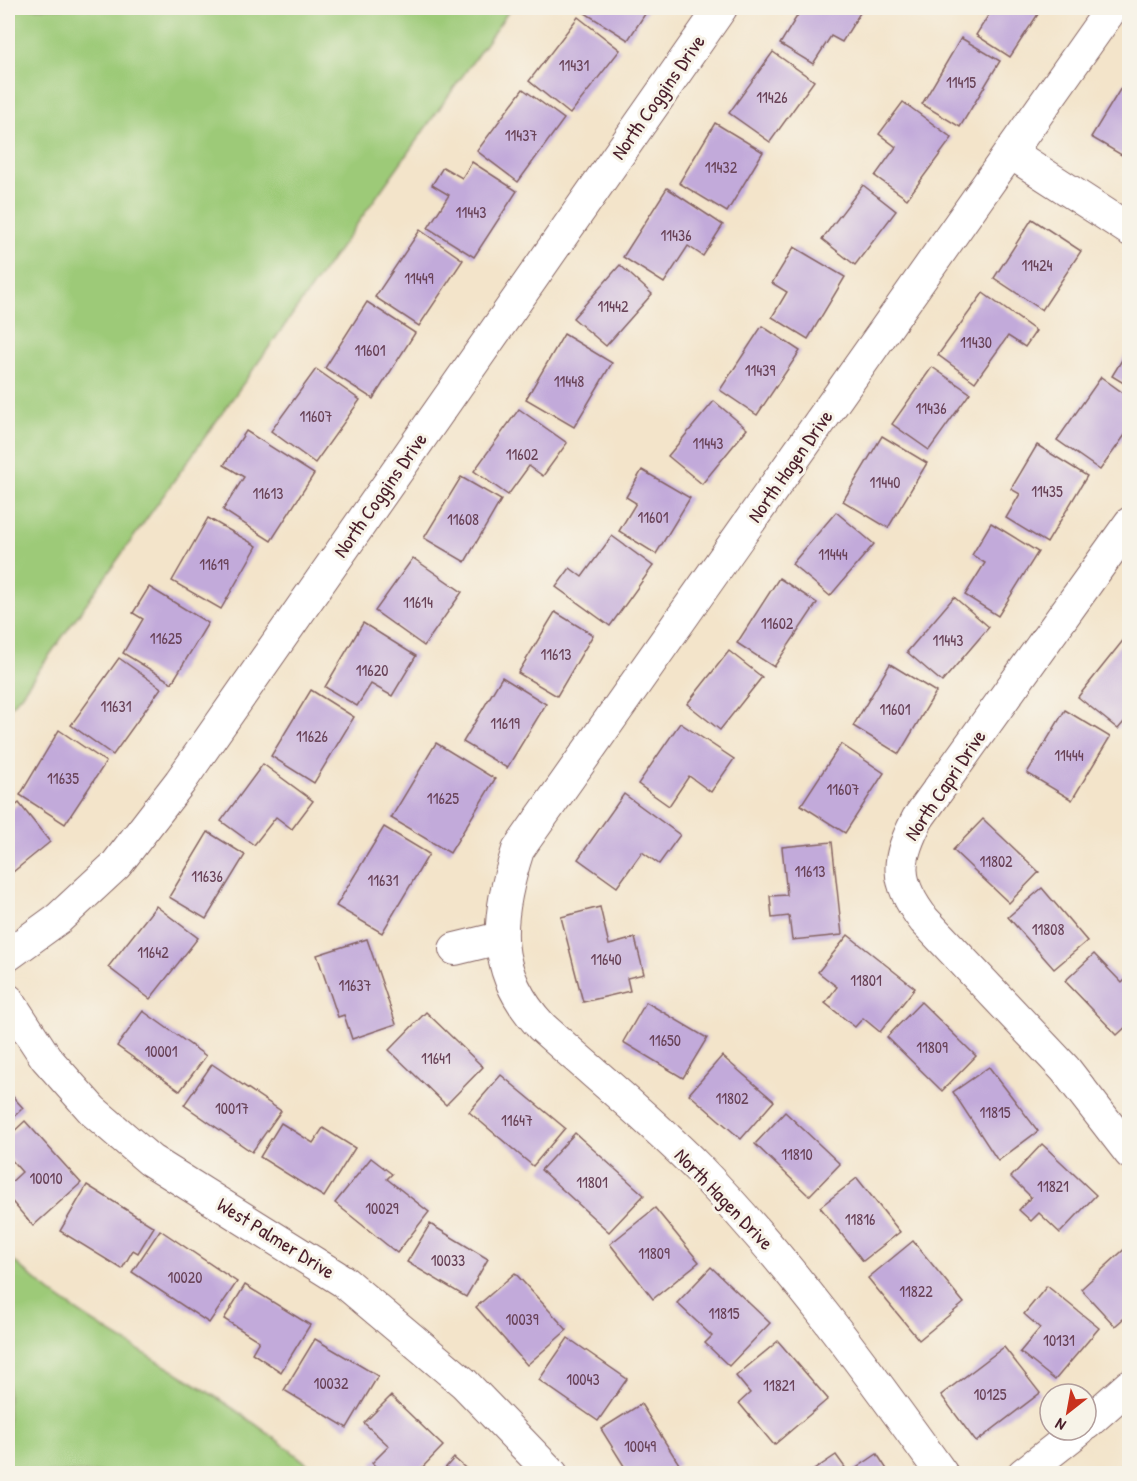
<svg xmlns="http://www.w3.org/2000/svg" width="1137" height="1481" font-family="'Patrick Hand',sans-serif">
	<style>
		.green { fill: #9dca78; stroke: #747452; stroke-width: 1.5 }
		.building { fill: #c2aada }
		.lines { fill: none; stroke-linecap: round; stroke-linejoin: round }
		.street-casing { stroke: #856463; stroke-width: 34 }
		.street { stroke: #fff; stroke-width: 32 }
		.labels { text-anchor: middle; stroke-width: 6; stroke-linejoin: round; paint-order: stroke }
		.number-label { font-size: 16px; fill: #684257 }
		.street-label { font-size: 20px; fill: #4a1f2b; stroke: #f7f3e8 }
	</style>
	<rect width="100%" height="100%" fill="#f7f3e8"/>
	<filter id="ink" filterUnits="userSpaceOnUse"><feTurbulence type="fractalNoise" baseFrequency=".0167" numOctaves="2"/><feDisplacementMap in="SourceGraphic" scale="12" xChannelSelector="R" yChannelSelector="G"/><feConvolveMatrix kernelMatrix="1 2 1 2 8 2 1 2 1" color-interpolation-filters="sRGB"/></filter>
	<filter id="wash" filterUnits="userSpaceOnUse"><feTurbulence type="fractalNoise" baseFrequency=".008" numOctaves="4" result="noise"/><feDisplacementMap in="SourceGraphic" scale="24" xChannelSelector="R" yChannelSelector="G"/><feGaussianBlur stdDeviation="1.35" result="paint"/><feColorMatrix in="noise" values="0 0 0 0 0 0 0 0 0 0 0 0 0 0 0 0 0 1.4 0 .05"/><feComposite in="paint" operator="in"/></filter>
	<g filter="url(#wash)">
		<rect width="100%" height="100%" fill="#f3e4ca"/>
		<g class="green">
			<path d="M8 8H511L21 695 8 709Z"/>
			<path d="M8 1255C59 1306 123 1340 184 1377 226 1402 281 1441 318 1473H8Z"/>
		</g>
		<g id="blocks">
			<g class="building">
				<path d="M588 8H649L628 40 585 13Z"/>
				<path d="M802 8H863L842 42 831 36 813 64 780 44Z"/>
				<path d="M993 8H1042L1010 57 976 35Z"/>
				<path d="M578 17 620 50 570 114 529 81Z"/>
				<path d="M961 38 1000 61 960 127 922 104Z"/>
				<path d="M773 52 814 81 770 142 729 113Z"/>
				<path d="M1124 83 1130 86V160L1091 137Z"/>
				<path d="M523 89 564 119 518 182 477 151Z"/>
				<path d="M903 102 952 138 907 199 875 176 896 147 879 134Z"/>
				<path d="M715 123 763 152 727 212 679 183Z"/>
				<path d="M472 162 517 191 474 257 428 228 449 195 432 185 443 167 462 178Z"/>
				<path d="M863 185 896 211 855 265 822 239Z"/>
				<path d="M667 188 723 225 703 256 688 246 664 283 623 257Z"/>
				<path d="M1032 219 1081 251 1042 310 994 278Z"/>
				<path d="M420 230 463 260 419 326 375 297Z"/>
				<path d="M794 247 845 277 808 339 772 317 787 292 772 283Z"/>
				<path d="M620 265 652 294 606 346 573 318Z"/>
				<path d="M983 293 1036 331 1025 347 1008 336 975 382 938 355Z"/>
				<path d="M367 302 415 333 373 399 325 368Z"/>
				<path d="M762 326 800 351 757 415 720 390Z"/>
				<path d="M564 334 612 363 574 427 526 399Z"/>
				<path d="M1130 347V387L1112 376Z"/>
				<path d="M932 367 970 393 929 450 892 424Z"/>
				<path d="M316 369 360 400 315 463 271 431Z"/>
				<path d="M1101 377 1130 398V428L1100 470 1057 440Z"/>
				<path d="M714 401 747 429 702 484 668 456Z"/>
				<path d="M519 409 567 443 543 476 529 466 508 495 474 471Z"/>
				<path d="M246 431 314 474 271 541 223 510 244 477 224 465Z"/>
				<path d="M882 436 927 463 888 528 843 501Z"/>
				<path d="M1037 445 1087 476 1047 543 1006 518 1020 494 1011 489Z"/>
				<path d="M642 470 690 498 656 554 619 531 636 503 626 497Z"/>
				<path d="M461 477 501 500 465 562 424 538Z"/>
				<path d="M836 512 874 544 830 596 792 564Z"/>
				<path d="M208 518 257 546 221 609 172 581Z"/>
				<path d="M991 523 1038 552 998 616 965 595 985 563 972 555Z"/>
				<path d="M612 536 653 566 610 626 556 587 570 568 582 577Z"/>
				<path d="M413 558 462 592 424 646 375 611Z"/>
				<path d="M779 578 817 603 774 667 737 643Z"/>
				<path d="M149 587 208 623 172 683 123 653 143 619 133 613Z"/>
				<path d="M954 597 989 627 942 682 907 652Z"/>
				<path d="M555 612 593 635 557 696 518 673Z"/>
				<path d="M363 623 416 656 392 696 371 684 357 706 325 687Z"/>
				<path d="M1125 638 1130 642V715L1118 729 1078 697Z"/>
				<path d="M729 651 762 677 720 730 687 704Z"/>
				<path d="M119 658 161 688 113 755 71 725Z"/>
				<path d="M890 664 936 692 899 754 853 726Z"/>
				<path d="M502 677 546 704 507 768 463 742Z"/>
				<path d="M311 690 354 717 314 783 271 756Z"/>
				<path d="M1065 710 1110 737 1072 800 1027 773Z"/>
				<path d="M680 723 734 759 711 792 689 776 669 806 638 784Z"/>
				<path d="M59 730 106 762 65 824 20 795Z"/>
				<path d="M436 743 495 779 450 853 391 818Z"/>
				<path d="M841 744 884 773 845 833 801 805Z"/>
				<path d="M263 764 313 801 292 829 276 817 254 845 221 821Z"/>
				<path d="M624 794 680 835 659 864 642 852 617 887 578 859Z"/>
				<path d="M19 803 50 842 8 876V812Z"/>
				<path d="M983 819 1039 872 1009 903 953 850Z"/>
				<path d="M384 827 429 854 382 933 336 906Z"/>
				<path d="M208 832 245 855 206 919 169 897Z"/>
				<path d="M832 842 842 935 792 940 789 916 772 918 770 896 787 895 782 847Z"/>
				<path d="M1042 888 1087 941 1054 969 1008 917Z"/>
				<path d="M156 906 198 938 150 999 108 967Z"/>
				<path d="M600 907 609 945 635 938 644 974 627 978 630 991 583 1002 561 917Z"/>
				<path d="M848 935 915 988 880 1032 863 1018 855 1027 825 1003 837 987 818 972Z"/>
				<path d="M367 939 396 1024 352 1039 344 1015 338 1017 317 955Z"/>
				<path d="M1094 954 1122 983 1130 975V1023L1117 1035 1065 981Z"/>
				<path d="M646 1002 707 1038 683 1078 623 1042Z"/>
				<path d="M921 1002 976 1056 942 1091 887 1037Z"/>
				<path d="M143 1011 206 1056 180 1091 117 1046Z"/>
				<path d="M426 1012 483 1067 446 1105 389 1050Z"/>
				<path d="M722 1056 774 1101 741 1139 689 1094Z"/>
				<path d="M212 1064 281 1111 252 1152 184 1105Z"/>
				<path d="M989 1067 1038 1131 998 1161 953 1092Z"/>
				<path d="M501 1075 565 1128 533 1166 469 1112Z"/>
				<path d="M8 1091 23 1108 8 1122Z"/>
				<path d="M785 1112 840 1164 809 1196 755 1144Z"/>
				<path d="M25 1121 81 1183 33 1226 8 1197V1185L22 1172 8 1156V1137Z"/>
				<path d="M281 1123 313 1143 323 1128 355 1148 324 1197 260 1157Z"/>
				<path d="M575 1133 644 1195 609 1232 541 1170Z"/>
				<path d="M1042 1144 1096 1195 1060 1233 1039 1213 1031 1221 1019 1210 1031 1197 1011 1177Z"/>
				<path d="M371 1158 392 1174 387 1179 429 1212 397 1253 335 1203Z"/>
				<path d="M857 1178 900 1232 863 1261 820 1207Z"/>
				<path d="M87 1185 154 1227 138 1253 133 1250 122 1269 60 1231Z"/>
				<path d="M655 1208 699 1262 653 1299 610 1244Z"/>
				<path d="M430 1224 488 1259 466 1297 407 1262Z"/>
				<path d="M160 1230 237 1282 209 1323 132 1272Z"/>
				<path d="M913 1241 964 1303 919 1340 868 1278Z"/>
				<path d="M1130 1244V1313L1115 1326 1081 1289Z"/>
				<path d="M711 1267 770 1323 729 1366 705 1343 712 1336 677 1303Z"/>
				<path d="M515 1273 567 1330 527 1365 476 1307Z"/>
				<path d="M245 1285 310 1325 281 1372 252 1353 259 1341 224 1319Z"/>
				<path d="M1047 1286 1099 1328 1055 1380 1020 1352 1040 1328 1024 1314Z"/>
				<path d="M568 1338 627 1379 598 1421 539 1380Z"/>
				<path d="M315 1339 378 1376 347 1428 284 1390Z"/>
				<path d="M778 1341 828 1399 774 1445 739 1403 750 1393 736 1376Z"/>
				<path d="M1004 1347 1040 1393 976 1442 941 1395Z"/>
				<path d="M391 1396 443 1446 416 1474H383L372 1463 389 1446 364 1423Z"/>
				<path d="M641 1404 679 1464 664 1474H629L601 1429Z"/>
				<path d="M877 1454 890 1474H808L836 1455 849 1473Z"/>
				<path d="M454 1458 472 1474H440Z"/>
				<path d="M1130 1461V1474H1116Z"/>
			</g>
		</g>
	</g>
	<g filter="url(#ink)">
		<use href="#blocks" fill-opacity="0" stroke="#856463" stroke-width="1.5"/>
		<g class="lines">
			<g class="street-casing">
				<g id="street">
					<path d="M1011 153 1130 230"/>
					<path d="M1130 523 918 818C896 860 894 881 924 920L1065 1069 1130 1153"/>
					<path d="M455 949 500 938"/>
					<path d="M8 955 59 918 116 865 180 782 721 8"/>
					<path d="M8 1000 46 1058 93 1111 150 1160 343 1281 464 1383 552 1474"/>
					<path d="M1086 1424 1130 1385"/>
					<path d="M942 1474C865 1367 789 1262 698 1168 649 1118 594 1074 542 1027 490 972 496 918 518 850L1112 8"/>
					<path d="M1023 1474 1079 1430"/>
				</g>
			</g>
			<use href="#street" class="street"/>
		</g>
	</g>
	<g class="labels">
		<g class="number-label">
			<text x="574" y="71">11431</text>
			<text x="961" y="88">11415</text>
			<text x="772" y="103">11426</text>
			<text x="521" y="141">11437</text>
			<text x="721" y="173">11432</text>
			<text x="471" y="218">11443</text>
			<text x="676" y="241">11436</text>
			<text x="1037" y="271">11424</text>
			<text x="419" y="284">11449</text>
			<text x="613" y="312">11442</text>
			<text x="976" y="348">11430</text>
			<text x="370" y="356">11601</text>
			<text x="760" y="376">11439</text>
			<text x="569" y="387">11448</text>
			<text x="931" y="414">11436</text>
			<text x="316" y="422">11607</text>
			<text x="708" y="449">11443</text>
			<text x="522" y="460">11602</text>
			<text x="885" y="488">11440</text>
			<text x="1047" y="497">11435</text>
			<text x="268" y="499">11613</text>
			<text x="653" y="523">11601</text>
			<text x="463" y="525">11608</text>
			<text x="833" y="560">11444</text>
			<text x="214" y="570">11619</text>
			<text x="418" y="608">11614</text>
			<text x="777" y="629">11602</text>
			<text x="166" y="644">11625</text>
			<text x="948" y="646">11443</text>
			<text x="556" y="660">11613</text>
			<text x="372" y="676">11620</text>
			<text x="116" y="712">11631</text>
			<text x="895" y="715">11601</text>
			<text x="505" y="729">11619</text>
			<text x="312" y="742">11626</text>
			<text x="1069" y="761">11444</text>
			<text x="63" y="784">11635</text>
			<text x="843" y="795">11607</text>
			<text x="443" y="804">11625</text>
			<text x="996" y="867">11802</text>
			<text x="810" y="877">11613</text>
			<text x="207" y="882">11636</text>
			<text x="383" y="886">11631</text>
			<text x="1048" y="935">11808</text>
			<text x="153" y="958">11642</text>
			<text x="606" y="965">11640</text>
			<text x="866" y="986">11801</text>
			<text x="355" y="991">11637</text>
			<text x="665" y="1046">11650</text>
			<text x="932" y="1053">11809</text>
			<text x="161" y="1057">10001</text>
			<text x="436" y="1064">11641</text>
			<text x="732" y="1104">11802</text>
			<text x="232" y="1114">10017</text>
			<text x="995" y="1118">11815</text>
			<text x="517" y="1126">11647</text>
			<text x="797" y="1160">11810</text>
			<text x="46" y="1184">10010</text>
			<text x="592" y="1188">11801</text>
			<text x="1053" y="1192">11821</text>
			<text x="382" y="1214">10029</text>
			<text x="860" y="1225">11816</text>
			<text x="654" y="1259">11809</text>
			<text x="448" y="1266">10033</text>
			<text x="185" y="1283">10020</text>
			<text x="916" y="1297">11822</text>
			<text x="724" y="1319">11815</text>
			<text x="522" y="1325">10039</text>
			<text x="1059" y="1346">10131</text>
			<text x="583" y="1385">10043</text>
			<text x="331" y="1389">10032</text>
			<text x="779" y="1391">11821</text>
			<text x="990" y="1400">10125</text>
			<text x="640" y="1452">10049</text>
		</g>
		<g class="street-label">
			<text transform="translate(658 97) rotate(-55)" y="7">North Coggins Drive</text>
			<text transform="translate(790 466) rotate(-55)" y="7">North Hagen Drive</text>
			<text transform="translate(380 495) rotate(-55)" y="7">North Coggins Drive</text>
			<text transform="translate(945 785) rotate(-56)" y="7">North Capri Drive</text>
			<text transform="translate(724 1199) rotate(46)" y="7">North Hagen Drive</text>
			<text transform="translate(276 1238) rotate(32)" y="7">West Palmer Drive</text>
		</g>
	</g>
	<rect width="1137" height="1481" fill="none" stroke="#f7f3e8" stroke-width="30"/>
	<g transform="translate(1068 1412) rotate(211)"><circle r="28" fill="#f7f3e8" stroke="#b29e9c" stroke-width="1.5"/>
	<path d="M0-4.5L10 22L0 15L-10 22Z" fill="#c8321e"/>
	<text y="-9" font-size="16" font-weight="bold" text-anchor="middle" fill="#4a1f2b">N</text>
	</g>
</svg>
